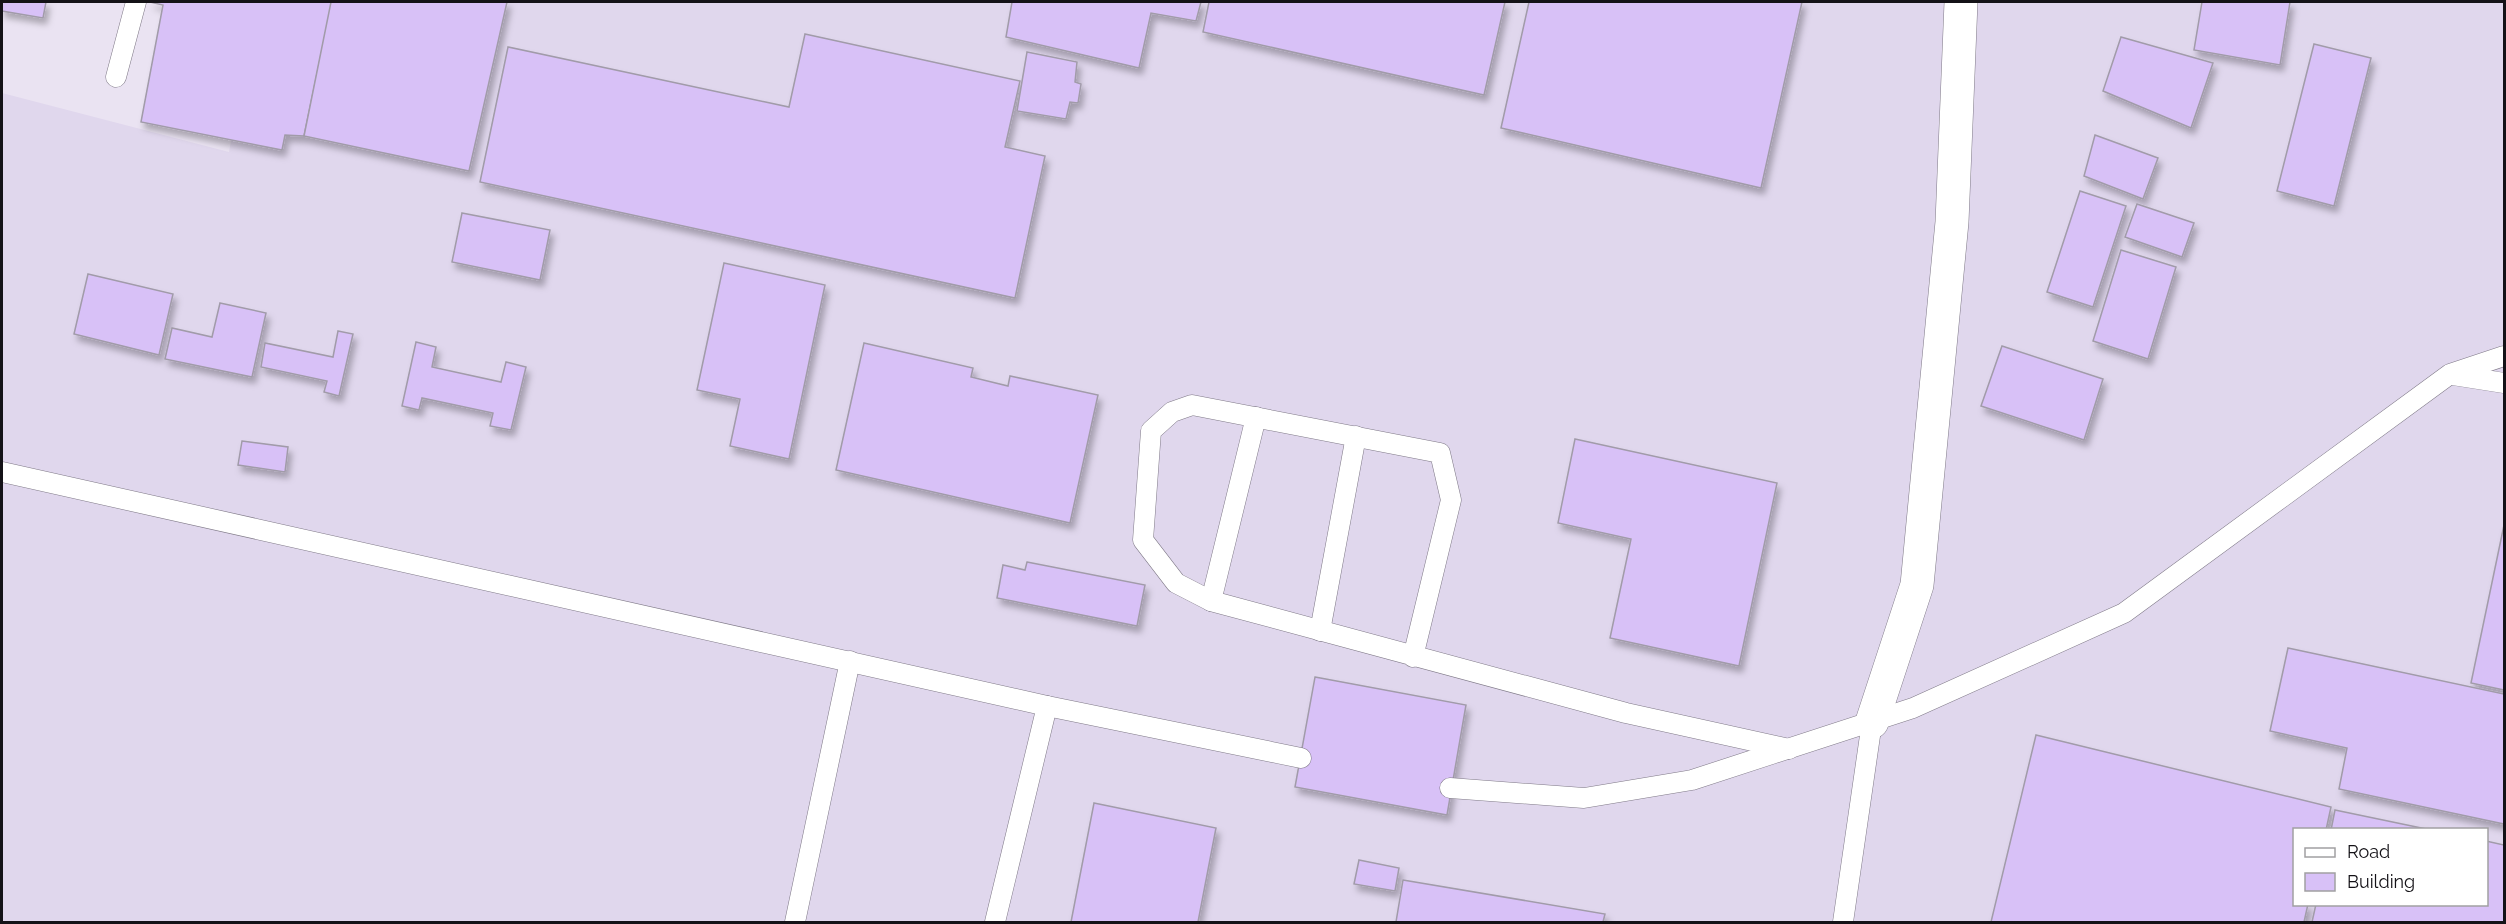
<svg xmlns="http://www.w3.org/2000/svg" width="2506" height="924" font-family="Raleway,sans-serif">
	<style>
		.built { fill: #e0d7ed; fill-rule: evenodd }
		.building { fill: #d8c1f7; stroke: #a19ba9; stroke-width: 1.5; filter: url(#shadow) }
		.lines { fill: none; stroke-linecap: round; stroke-linejoin: round }
		.lane-casing { stroke: #7f7987; stroke-width: 21 }
		.street-casing { stroke: #7f7987; stroke-width: 34 }
		.lane { stroke: #fff; stroke-width: 20 }
		.street { stroke: #fff; stroke-width: 33 }
	</style>
	<defs>
		<filter id="shadow"><feDropShadow dx="3.5" dy="6" stdDeviation="3" flood-color="#0004"/></filter>
	</defs>
	<rect width="100%" height="100%" fill="#eae3f2"/>
	<path class="built" d="M255 2H2504V922H2V93L229 152ZM2294 830H2486V904H2294Z"/>
	<g class="building">
		<path d="M2 2H46L43 18 2 11Z"/>
		<path d="M150 2H332L304 136 285 135 282 150 141 122 163 5Z"/>
		<path d="M331 2H507L469 171 304 136Z"/>
		<path d="M1012 2H1201L1196 21 1151 13 1139 68 1006 37Z"/>
		<path d="M1209 2H1505L1484 95 1203 32Z"/>
		<path d="M1529 2H1802L1761 188 1501 128Z"/>
		<path d="M2202 2H2290L2280 65 2194 50Z"/>
		<path d="M805 34 1020 81 1005 147 1045 156 1015 298 480 182 508 47 789 107Z"/>
		<path d="M2121 37 2213 63 2191 128 2103 91Z"/>
		<path d="M2314 44 2371 58 2334 206 2277 191Z"/>
		<path d="M1027 52 1077 62 1075 82 1081 84 1078 103 1070 102 1066 119 1017 111Z"/>
		<path d="M2095 135 2158 158 2143 199 2084 176Z"/>
		<path d="M2080 191 2126 206 2093 307 2047 292Z"/>
		<path d="M2137 204 2194 223 2182 257 2125 237Z"/>
		<path d="M462 213 550 230 540 280 452 262Z"/>
		<path d="M2121 250 2176 267 2148 359 2093 341Z"/>
		<path d="M724 263 825 285 789 459 730 446 740 399 697 390Z"/>
		<path d="M88 274 173 294 159 355 74 334Z"/>
		<path d="M220 303 266 313 252 377 165 359 172 328 212 337Z"/>
		<path d="M338 331 353 334 339 396 324 392 327 381 261 367 265 343 333 357Z"/>
		<path d="M416 342 436 347 432 367 501 382 506 362 526 367 511 430 490 426 493 413 422 398 419 410 402 406Z"/>
		<path d="M864 343 973 368 971 377 1008 386 1010 376 1098 395 1070 523 836 470Z"/>
		<path d="M2002 346 2103 379 2084 440 1981 406Z"/>
		<path d="M1575 439 1777 483 1739 666 1610 638 1631 539 1558 523Z"/>
		<path d="M242 441 288 447 285 472 238 465Z"/>
		<path d="M2504 525V690L2471 683Z"/>
		<path d="M1027 562 1145 585 1137 626 997 598 1003 565 1025 570Z"/>
		<path d="M2288 648 2504 694V824L2339 789 2347 748 2270 731Z"/>
		<path d="M1315 677 1466 705 1447 815 1295 787Z"/>
		<path d="M2036 735 2331 807 2326 830H2294V904H2308L2304 922H1991Z"/>
		<path d="M1094 803 1216 828 1198 922H1071Z"/>
		<path d="M2335 810 2431 830H2331Z"/>
		<path d="M2486 841 2504 845V922H2312L2316 904H2486Z"/>
		<path d="M1359 860 1399 868 1395 891 1354 884Z"/>
		<path d="M1403 880 1605 914 1603 922H1396Z"/>
	</g>
	<g class="lines">
		<g class="lane-casing">
			<g id="lane">
				<path d="M116 77 136 2"/>
				<path d="M2453 375 2504 383"/>
				<path d="M2 472 1047 706 1301 758"/>
				<path d="M1211 601 1256 417"/>
				<path d="M1320 631 1356 436"/>
				<path d="M1413 657 1451 500 1440 453 1192 405 1172 412 1151 431 1143 540 1176 583 1211 601 1626 713 1789 749"/>
				<path d="M1450 788 1584 798 1692 780 1913 708 2124 613 2450 374 2504 356"/>
				<path d="M795 922 850 661"/>
				<path d="M995 922 1047 706"/>
				<path d="M1843 922 1872 722"/>
			</g>
		</g>
		<g class="street-casing">
			<path id="street" d="M1872 722 1917 585 1952 222 1961 2"/>
		</g>
		<use href="#lane" class="lane"/>
		<use href="#street" class="street"/>
	</g>
	<rect width="2506" height="924" fill="none" stroke="#141217" stroke-width="6"/>
	<rect x="2293" y="828" width="195" height="78" fill="#ffffff" stroke="#a1a0a2" stroke-width="1.5"/>
	<rect x="2305" y="848" width="30" height="9" fill="#ffffff" stroke="#a1a0a2" stroke-width="1.5"/>
	<text x="2347" y="858" font-size="18" fill="#141217">Road</text>
	<rect x="2305" y="873" width="30" height="18" fill="#d8c1f7" stroke="#a1a0a2" stroke-width="1.5"/>
	<text x="2347" y="888" font-size="18" fill="#141217">Building</text>
</svg>
